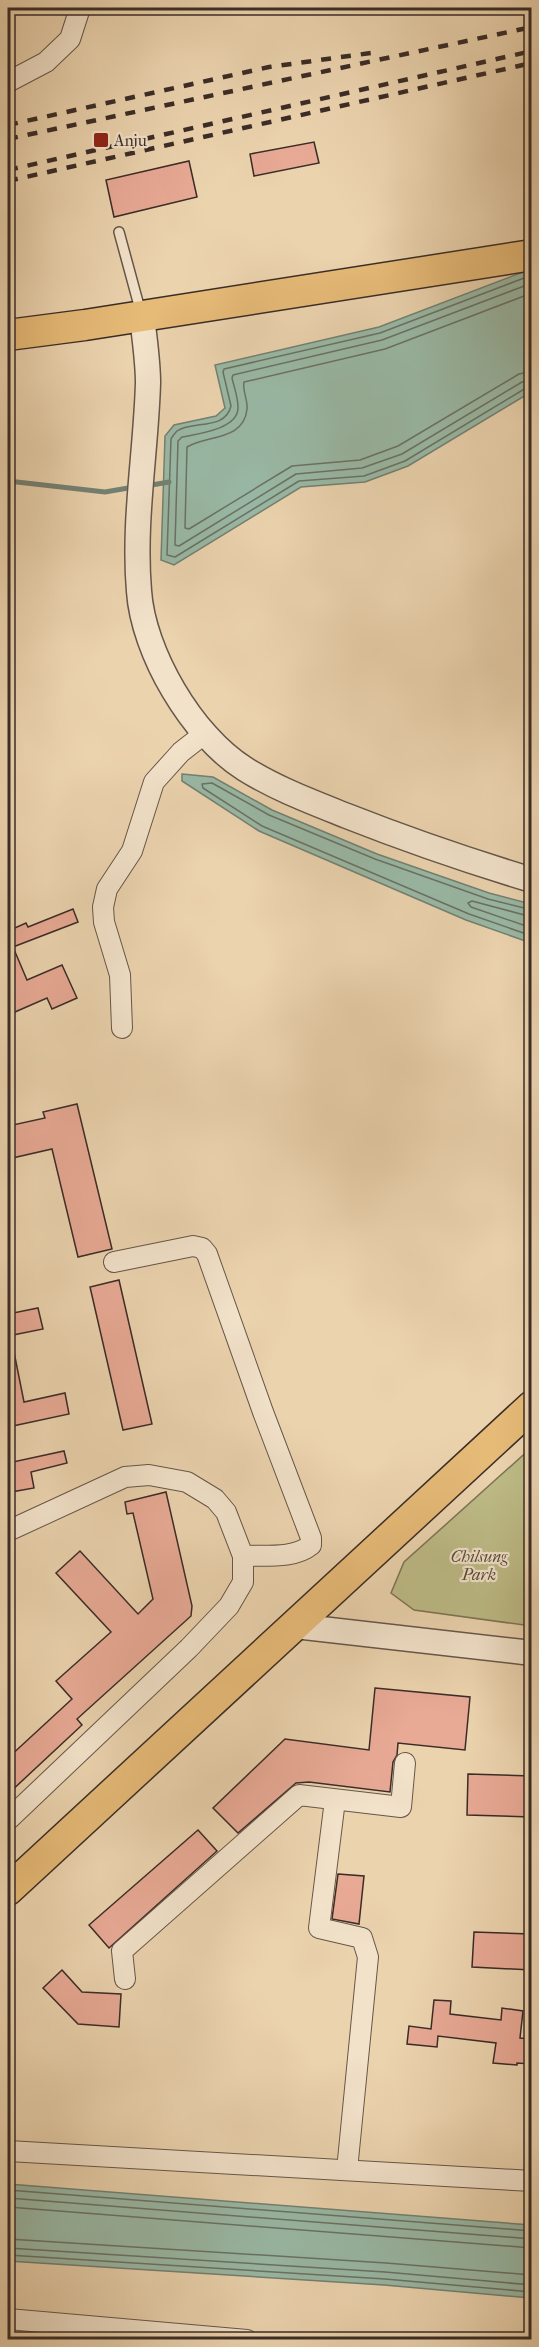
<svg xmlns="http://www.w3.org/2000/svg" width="539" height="2347" font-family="'IM FELL French Canon',serif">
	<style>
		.green { fill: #bdbb86; stroke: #7c7456; stroke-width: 1.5 }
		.water { fill: #99b9a6; stroke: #738173; stroke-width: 1.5 }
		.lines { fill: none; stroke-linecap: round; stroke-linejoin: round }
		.shore { stroke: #6a7266; stroke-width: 1.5 }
		.stream { stroke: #738173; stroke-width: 5 }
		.building { fill: #e8a995; stroke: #3a2c27; stroke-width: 1.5 }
		.service-casing { stroke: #665649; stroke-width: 12 }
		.minor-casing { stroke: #665649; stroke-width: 22 }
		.tertiary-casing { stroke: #665649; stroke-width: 27 }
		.primary-casing { stroke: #3a2c27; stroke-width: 33 }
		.service { stroke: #f2e2ca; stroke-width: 9 }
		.minor { stroke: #f2e2ca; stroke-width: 20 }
		.tertiary { stroke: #f2e2ca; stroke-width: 24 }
		.primary { stroke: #e6ba77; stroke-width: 30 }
		.rail { stroke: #3a2c27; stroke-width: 4.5; stroke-dasharray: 10 10; stroke-linecap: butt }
		.poi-dot { fill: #8f2418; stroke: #f2e2ca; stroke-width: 2 }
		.labels { text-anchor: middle; stroke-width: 4.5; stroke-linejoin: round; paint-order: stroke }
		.poi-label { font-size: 16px; fill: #3a2c27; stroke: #f2e2ca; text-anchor: start }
		.park-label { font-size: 16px; font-style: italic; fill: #54493a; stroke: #f2e2ca }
	</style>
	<rect width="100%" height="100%" fill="#ebd3ae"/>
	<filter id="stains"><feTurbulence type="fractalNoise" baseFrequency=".00333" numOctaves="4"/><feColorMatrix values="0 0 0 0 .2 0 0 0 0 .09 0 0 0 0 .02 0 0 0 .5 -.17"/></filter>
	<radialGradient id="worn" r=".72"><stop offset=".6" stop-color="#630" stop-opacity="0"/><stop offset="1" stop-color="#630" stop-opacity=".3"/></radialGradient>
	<path class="green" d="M531 1448V1626L414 1610 391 1593 404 1562Z"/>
	<g class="water">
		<path d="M531 269V392L408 466 365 482 301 487 174 565 161 560 165 436 174 425 216 416 225 408 215 365 379 327Z"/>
		<path d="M182 774 213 777 272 810 377 854 489 893 531 904V943L466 920 259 831 182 781Z"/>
		<path d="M8 2184 531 2225V2298L384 2285 8 2261Z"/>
	</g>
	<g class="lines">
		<g class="shore">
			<path d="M532 275 380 333 224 369 223 372 231 406C225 431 193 420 177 431 176 432 171 438 171 439L167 555 175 557 299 481 364 476 405 461 526 388 532 387"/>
			<path d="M532 283 382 340 233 375 232 378C234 387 238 397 238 407 239 429 198 434 182 437L178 441 175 545 179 546 296 474 362 468 402 454 522 382 532 380"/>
			<path d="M532 293 385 349 244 382C242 390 248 400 247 409 244 441 206 435 187 447L185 528 189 529 292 466 360 460 398 446 519 374 532 371"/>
			<path d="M532 910 488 899 375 859 269 815 212 783 202 784 203 788 262 826 469 914 532 936"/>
			<path d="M532 917 472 901 468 903 471 907 532 928"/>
			<path d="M8 2190 532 2231"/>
			<path d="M8 2198 532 2239"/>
			<path d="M8 2207 532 2248"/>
			<path d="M8 2239 386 2263 532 2275"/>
			<path d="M8 2248 385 2272 532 2285"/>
			<path d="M8 2255 385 2279 532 2292"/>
		</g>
		<g class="stream">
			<path d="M8 481 105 492 134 487"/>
			<path d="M146 486 169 482"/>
		</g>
	</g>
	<g class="building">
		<path d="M314 142 319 163 254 176 250 154Z"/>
		<path d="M189 161 197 197 114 217 106 180Z"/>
		<path d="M73 909 78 922 13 947 27 980 62 965 77 998 52 1009 47 998 8 1015V931L26 923 28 927Z"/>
		<path d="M77 1104 112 1249 78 1257 52 1149 8 1159V1126L45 1118 43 1112Z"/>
		<path d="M119 1280 152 1424 123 1430 90 1287Z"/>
		<path d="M38 1308 43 1329 8 1336V1314Z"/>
		<path d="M14 1352 24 1402 65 1393 69 1414 8 1427V1353Z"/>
		<path d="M64 1451 67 1463 31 1472 34 1488 11 1492 8 1463Z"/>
		<path d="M166 1492 192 1606 191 1616 77 1719 82 1725 8 1794V1758L72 1699 56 1681 111 1632 56 1573 80 1551 138 1614 153 1599 133 1513 127 1514 125 1502Z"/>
		<path d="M375 1688 470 1697 465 1750 398 1743 397 1755 393 1762 390 1792 309 1782 296 1783 238 1833 213 1808 285 1739 369 1750Z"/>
		<path d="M468 1774 531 1776V1817L467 1815Z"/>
		<path d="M198 1830 217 1851 109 1948 89 1925Z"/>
		<path d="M338 1874 364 1876 359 1924 332 1919Z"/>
		<path d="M474 1932 531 1934V1970L472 1967Z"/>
		<path d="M62 1970 82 1992 121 1994 119 2027 78 2024 43 1988Z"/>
		<path d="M434 2000 451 2001 450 2014 501 2020 502 2008 523 2011 520 2038 531 2039V2064L517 2063V2065L493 2063 496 2043 438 2036 437 2047 407 2044 409 2026 431 2029Z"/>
	</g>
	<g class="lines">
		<g class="service-casing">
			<path id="service" d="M119 232 141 313"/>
		</g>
		<g class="minor-casing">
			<g id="minor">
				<path d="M8 82 46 62 70 39 80 8"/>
				<path d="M122 1028 120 975 104 922 103 907 107 889 132 851 154 782 181 752 204 734"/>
				<path d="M114 1262 193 1246 202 1248 207 1254 263 1412 311 1538V1545C294 1559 265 1555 243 1556"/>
				<path d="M8 1531 125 1477 149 1475 187 1482 215 1499 226 1512 243 1556V1582L229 1606 189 1648 8 1820"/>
				<path d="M335 1800 319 1928 362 1938 368 1957 347 2170"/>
				<path d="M125 1979 122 1951 299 1795 401 1807 405 1763"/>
				<path d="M8 2151 532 2181"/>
				<path d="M8 2319 247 2340"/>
			</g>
		</g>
		<g class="tertiary-casing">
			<g id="tertiary">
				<path d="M142 315C144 337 148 360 148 383 146 452 133 522 139 591 143 652 192 736 245 769 277 789 312 802 347 816 408 840 469 861 532 880"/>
				<path d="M295 1626 532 1653"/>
			</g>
		</g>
		<g class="primary-casing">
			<g id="primary">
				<path d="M8 335 85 325 532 255"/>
				<path d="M8 1890 532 1406"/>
			</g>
		</g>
		<use href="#service" class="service"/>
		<use href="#minor" class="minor"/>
		<use href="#tertiary" class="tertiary"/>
		<use href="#primary" class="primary"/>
		<g class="rail">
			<path d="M8 125 269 67 378 52"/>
			<path d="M8 139 532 27"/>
			<path d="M8 170 532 51"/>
			<path d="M8 181 532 63"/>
		</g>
	</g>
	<rect class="poi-dot" x="93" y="132" width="16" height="16" rx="3"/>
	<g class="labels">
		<g class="poi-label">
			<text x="114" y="146">Anju</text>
		</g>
		<g class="park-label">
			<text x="479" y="1562">Chilsung<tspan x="479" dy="18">Park</tspan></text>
		</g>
	</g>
	<rect width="539" height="2347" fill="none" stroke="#ebd3ae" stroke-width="30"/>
	<rect x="9" y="9" width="521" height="2329" fill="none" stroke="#3a2c27" stroke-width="3"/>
	<rect x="15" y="15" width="509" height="2317" fill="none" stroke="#3a2c27" stroke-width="1.5"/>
	<rect width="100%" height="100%" filter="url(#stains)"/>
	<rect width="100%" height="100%" fill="url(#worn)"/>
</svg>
